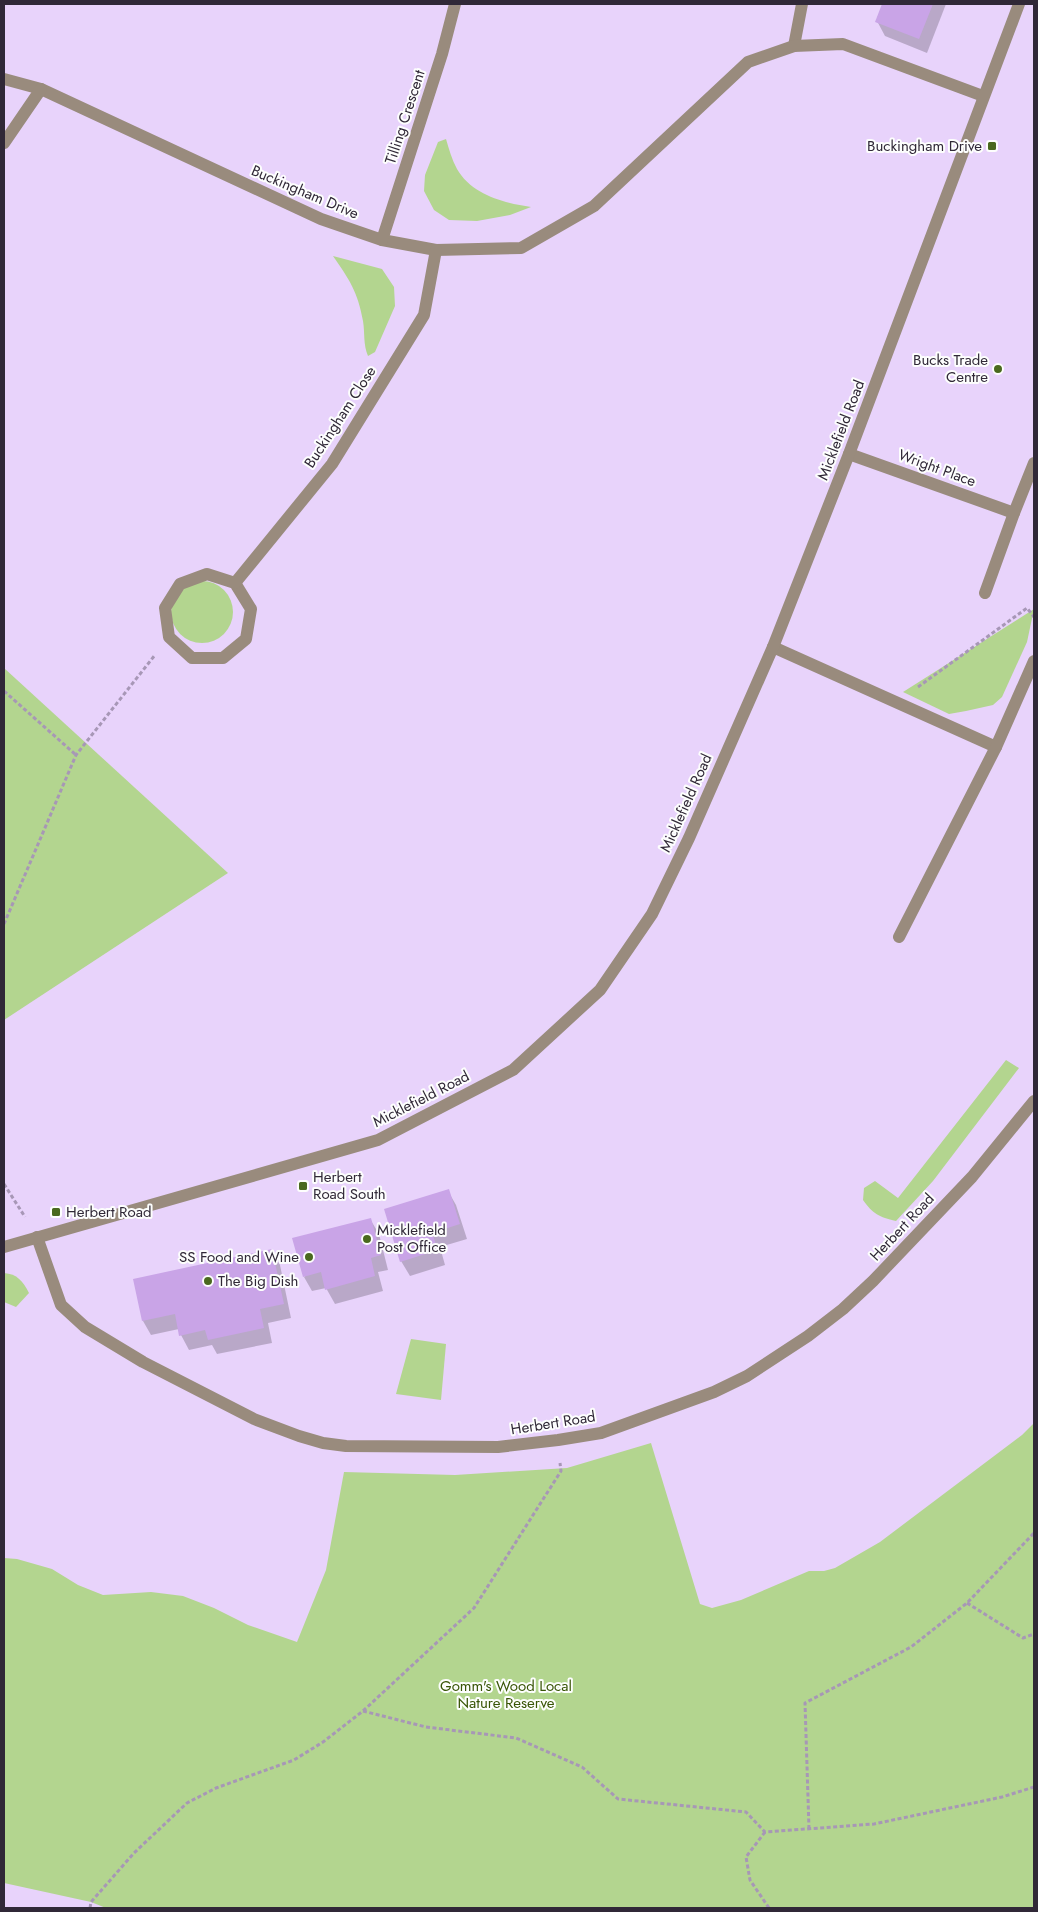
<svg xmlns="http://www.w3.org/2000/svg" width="1038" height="1912" font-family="Jost,sans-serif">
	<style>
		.green { fill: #b3d58f }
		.shadow { fill: #0003 }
		.building { fill: #c9a4e7 }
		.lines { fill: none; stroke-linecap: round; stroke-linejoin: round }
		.path { stroke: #a797b6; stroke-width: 3; stroke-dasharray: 4 2.5; stroke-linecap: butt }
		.lane { stroke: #998b7d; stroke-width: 12 }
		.street { stroke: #998b7d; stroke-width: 12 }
		.poi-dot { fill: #4a691e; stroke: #fdfefd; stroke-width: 2 }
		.labels { text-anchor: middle; stroke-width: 4; stroke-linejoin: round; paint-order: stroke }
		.street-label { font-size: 15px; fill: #302837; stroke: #fdfefd }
		.poi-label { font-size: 15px; fill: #302837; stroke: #fdfefd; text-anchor: start }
		.park-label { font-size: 15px; fill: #385506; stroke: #fdfefd }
	</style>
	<rect width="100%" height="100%" fill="#e8d3fb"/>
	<g class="green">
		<path d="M446 139C449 149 452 160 457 169 472 195 504 203 531 207L510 215 477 221 449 220 434 210 424 191 425 175 438 142Z"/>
		<path d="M333 256 382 269 394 287 395 306 375 352 368 356C363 344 365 333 363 321 358 292 349 279 333 256Z"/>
		<circle cx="202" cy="612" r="31"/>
		<path d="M1034 609 1027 642 1002 697 993 705 966 711 949 714 903 692Z"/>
		<path d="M4 668 228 873 4 1020Z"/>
		<path d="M1006 1060 1019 1068 933 1181 896 1221C879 1217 873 1214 863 1200L864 1188 875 1181 898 1198Z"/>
		<path d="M4 1273C17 1274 23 1281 29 1293L16 1307 4 1302Z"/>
		<path d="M411 1339 446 1344 441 1400 396 1394Z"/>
		<path d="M1034 1423V1908H106L91 1902 4 1883V1558L17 1559 52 1569 78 1585 103 1595 151 1592 183 1596 214 1608 248 1625 297 1642 326 1570 344 1472 455 1475 567 1468 651 1443 700 1604 712 1608 741 1600 809 1571H824L835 1568 880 1542 1022 1435Z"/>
	</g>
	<g class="shadow">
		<path d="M884 4H946L927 53 885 36 877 21Z"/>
		<path d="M448 1191 456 1205 467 1239 440 1247 445 1265 410 1276 401 1261Z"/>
		<path d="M370 1219 379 1234 388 1270 378 1272 383 1291 335 1304 326 1288 312 1291 304 1277Z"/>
		<path d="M272 1251 280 1265 291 1318 268 1323 272 1343 217 1354 212 1345 189 1350 181 1335 179 1329 151 1335 143 1321 134 1280Z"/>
	</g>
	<g class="building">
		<path d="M882 4H933L919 39 875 22Z"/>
		<path d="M449 1189 460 1224 432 1233 438 1250 400 1262 384 1209Z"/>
		<path d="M371 1218 381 1255 371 1258 375 1276 325 1290 321 1272 303 1277 292 1238Z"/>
		<path d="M272 1249 284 1304 260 1309 264 1328 208 1340 205 1330 179 1336 175 1314 142 1321 133 1279Z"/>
	</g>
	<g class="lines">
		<g class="path">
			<path d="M918 687 1027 608 1034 617"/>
			<path d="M4 691 76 755"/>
			<path d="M4 924 76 755 155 655"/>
			<path d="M4 1184 25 1217"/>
			<path d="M967 1603 1023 1638 1034 1634"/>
			<path d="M363 1711 426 1727 516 1738 582 1767 618 1799 746 1812 765 1832 874 1824 1002 1797 1034 1787"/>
			<path d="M809 1829 805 1703 911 1647 967 1603 1034 1533"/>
			<path d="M765 1832 746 1857 750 1880 769 1908"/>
			<path d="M90 1908 91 1902 134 1853 187 1803 216 1788 294 1760 323 1742 363 1711 474 1608 561 1471 560 1463"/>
		</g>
		<g class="lane">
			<path d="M794 46 802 4"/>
			<path d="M773 647 996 747"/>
			<path d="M899 937 996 747 1034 661"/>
		</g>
		<g class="street">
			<path d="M4 79 41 89 321 219 382 240 436 250 521 248 594 206 748 62 794 46 843 44 983 96"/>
			<path d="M4 143 41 89"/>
			<path d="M382 240 442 54 455 4"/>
			<path d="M849 454 1014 513"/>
			<path d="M207 574 235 583 251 609 246 639 223 658H192L169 637 165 608 180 584Z"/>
			<path d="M235 583 332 464 424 315 436 250"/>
			<path d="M985 593 1014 513 1034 463"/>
			<path d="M37 1237 61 1305 85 1327 143 1362 254 1419 299 1436 323 1443 346 1446 498 1447 558 1440 601 1433 714 1392 747 1376 808 1336 843 1309 873 1281 972 1177 1034 1101"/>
			<path d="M4 1247 378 1140 513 1070 600 990 652 914 689 838 773 647 849 454 1019 4"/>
		</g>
	</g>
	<g class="poi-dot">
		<rect x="987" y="141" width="10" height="10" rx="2.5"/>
		<circle cx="998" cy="369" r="5"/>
		<rect x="298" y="1181" width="10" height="10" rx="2.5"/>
		<rect x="51" y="1207" width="10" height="10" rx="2.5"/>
		<circle cx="367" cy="1239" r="5"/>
		<circle cx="309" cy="1257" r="5"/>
		<circle cx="208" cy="1281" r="5"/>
	</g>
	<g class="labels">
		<g class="street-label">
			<text transform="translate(405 117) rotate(-72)" y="5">Tilling Crescent</text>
			<text transform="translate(305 192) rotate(23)" y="5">Buckingham Drive</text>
			<text transform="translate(340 417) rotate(-57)" y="5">Buckingham Close</text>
			<text transform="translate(841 430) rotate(-69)" y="5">Micklefield Road</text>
			<text transform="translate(937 468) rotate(20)" y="5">Wright Place</text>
			<text transform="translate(686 803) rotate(-66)" y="5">Micklefield Road</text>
			<text transform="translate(421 1099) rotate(-27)" y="5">Micklefield Road</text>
			<text transform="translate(902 1227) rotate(-47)" y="5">Herbert Road</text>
			<text transform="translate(553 1423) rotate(-9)" y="5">Herbert Road</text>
		</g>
		<g class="poi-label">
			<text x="982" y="151" text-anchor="end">Buckingham Drive</text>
			<text x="988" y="365" text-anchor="end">Bucks Trade<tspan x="988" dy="17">Centre</tspan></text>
			<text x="313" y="1182">Herbert<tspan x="313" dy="17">Road South</tspan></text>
			<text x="66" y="1217">Herbert Road</text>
			<text x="377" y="1235">Micklefield<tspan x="377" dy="17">Post Office</tspan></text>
			<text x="299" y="1262" text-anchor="end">SS Food and Wine</text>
			<text x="218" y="1286">The Big Dish</text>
		</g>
		<g class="park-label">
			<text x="506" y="1691">Gomm's Wood Local<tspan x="506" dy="17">Nature Reserve</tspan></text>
		</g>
	</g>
	<rect width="1038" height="1912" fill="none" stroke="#302837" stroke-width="10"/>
</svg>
